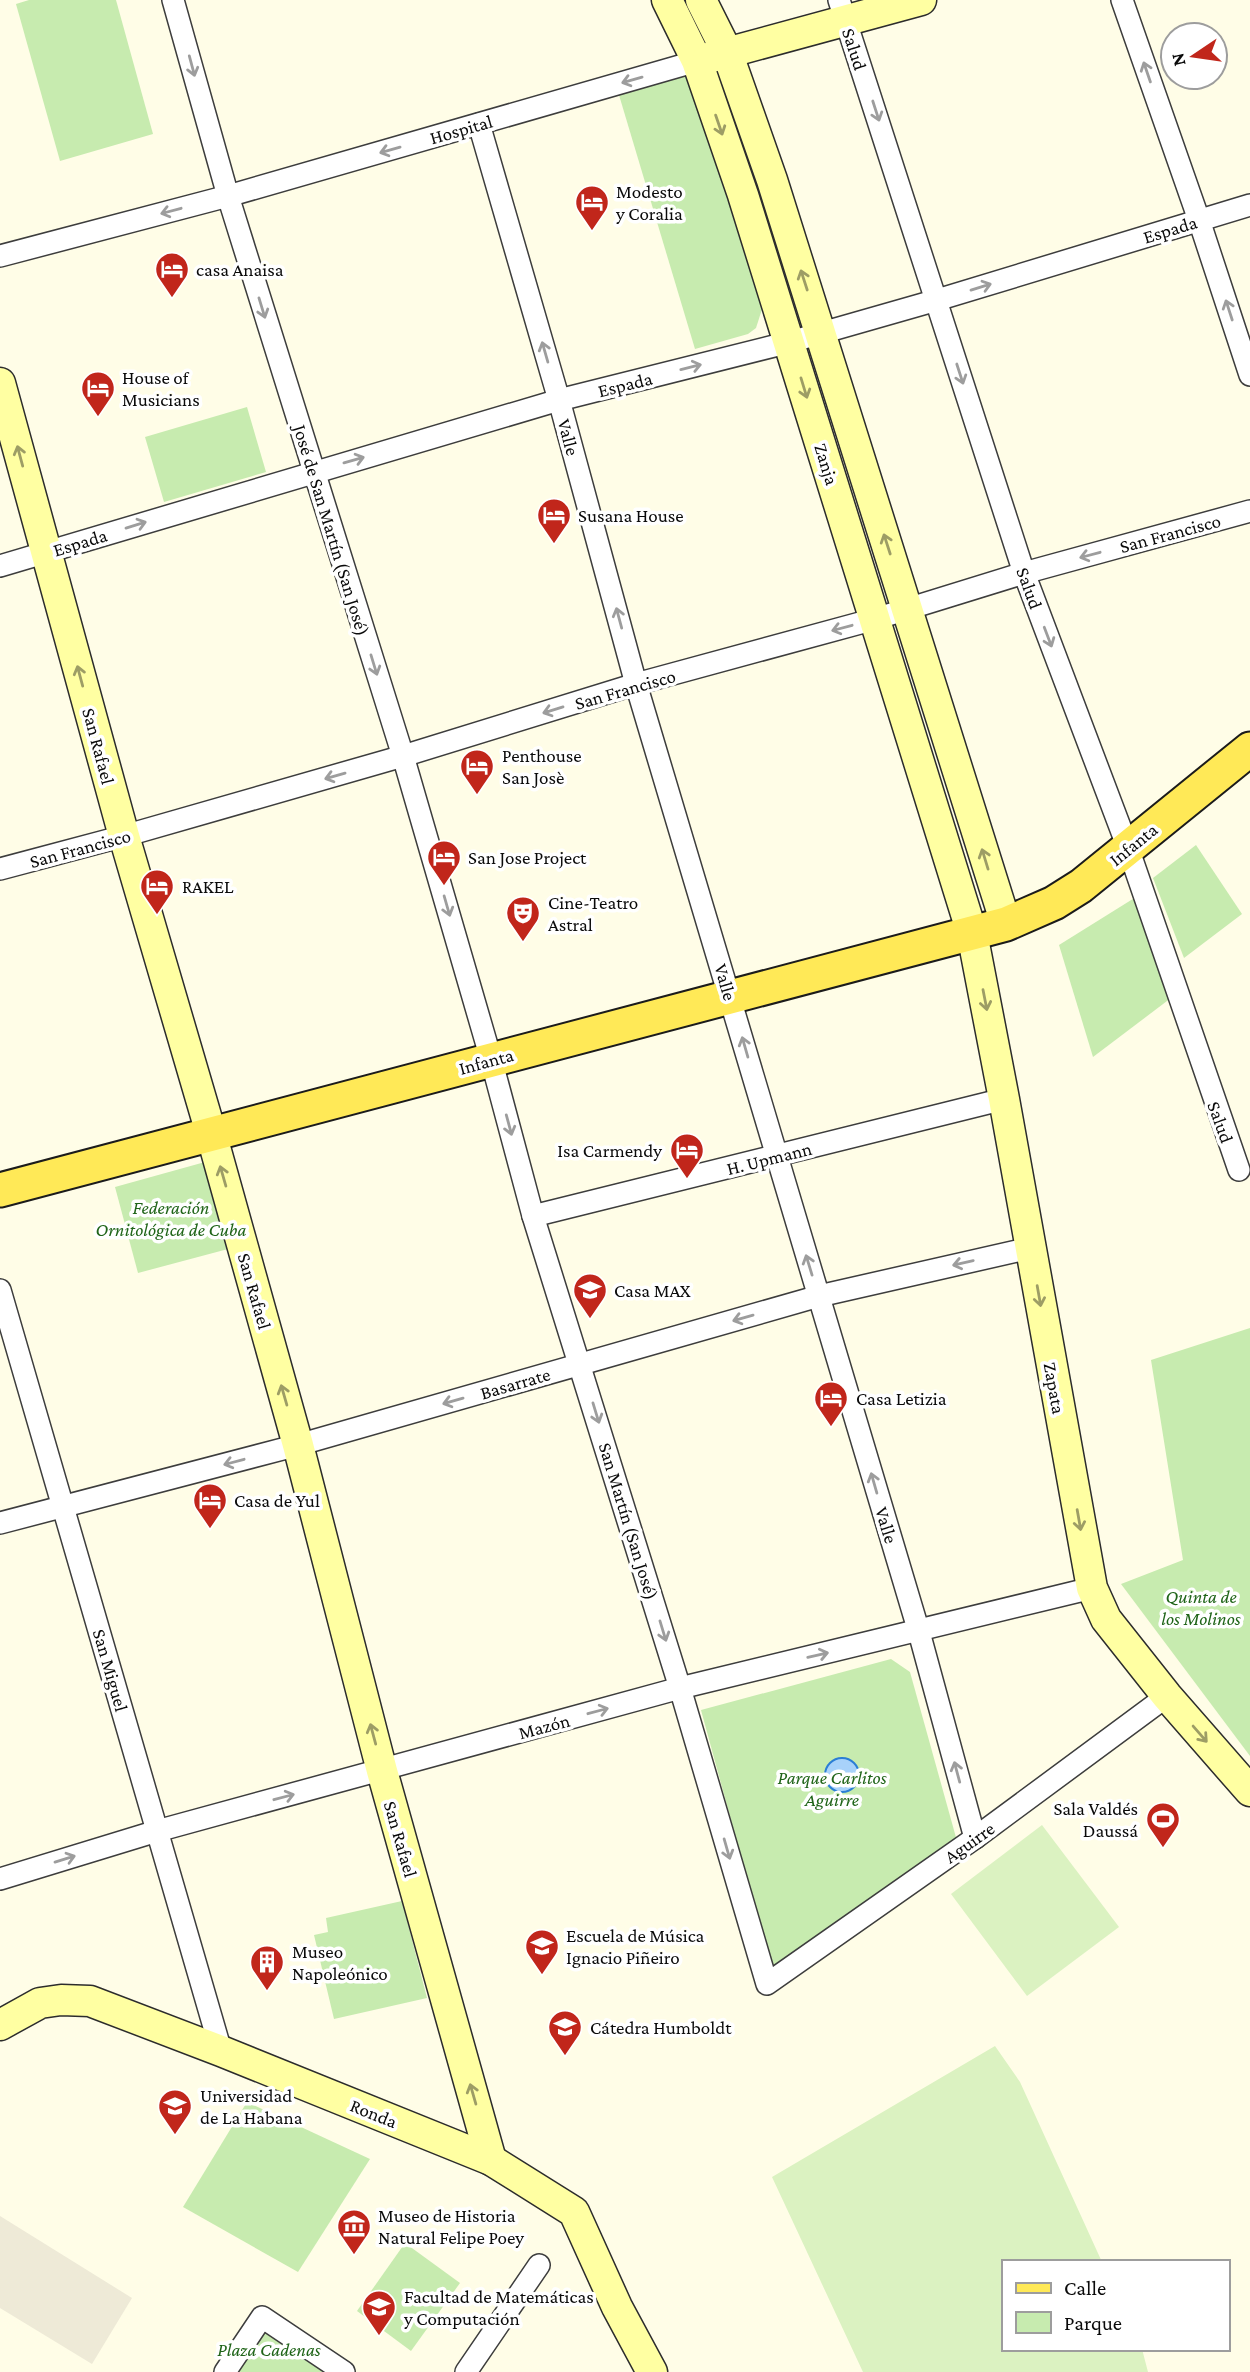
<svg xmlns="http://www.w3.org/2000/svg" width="1250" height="2372" font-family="'Crimson Pro',serif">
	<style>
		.green { fill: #c7ebaf }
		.pitch { fill: #dbf2c1 }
		.plaza { fill: #eeead7 }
		.water { fill: #a8d2fa; stroke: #2b7ed5; stroke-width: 2 }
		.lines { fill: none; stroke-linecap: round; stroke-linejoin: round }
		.street-casing { stroke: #3d3d3d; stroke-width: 24 }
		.secondary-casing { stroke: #2c2c2c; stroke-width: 33 }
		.primary-casing { stroke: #1b1b1b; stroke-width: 37 }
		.street { stroke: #fff; stroke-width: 21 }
		.secondary { stroke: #ffffa2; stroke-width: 30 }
		.primary { stroke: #ffe957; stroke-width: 33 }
		.oneway { stroke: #9d9d9d }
		.oneway2 { stroke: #9d9d65 }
		.labels { text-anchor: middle; stroke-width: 7; stroke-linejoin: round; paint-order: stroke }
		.street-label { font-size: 19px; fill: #0a0a0a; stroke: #fff }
		.poi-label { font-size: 19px; fill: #0a0a0a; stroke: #fff; text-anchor: start }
		.park-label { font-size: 19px; font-style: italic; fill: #1f6418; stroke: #fff }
	</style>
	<rect width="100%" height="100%" fill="#fffde7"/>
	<g class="green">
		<path d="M29 0H116L153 134 60 161 16 4Z"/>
		<path d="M697 61 764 303 756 328 748 334 695 349 616 85Z"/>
		<path d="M247 407 266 472 164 502 145 437Z"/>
		<path d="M1196 845 1242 914 1184 958 1153 878Z"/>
		<path d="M1136 897 1171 998 1093 1057 1059 945Z"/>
		<path d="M205 1162 228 1249 138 1273 115 1187Z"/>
		<path d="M1250 1328V1756L1121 1584 1183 1560 1151 1360Z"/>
		<path d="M891 1659 910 1672 957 1841 771 1967 701 1710Z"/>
		<path d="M402 1901 427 1998 334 2019 314 1935 328 1932 326 1918Z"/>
		<path d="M247 2102 370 2159 298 2272 183 2207Z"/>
		<path d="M405 2243 460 2283 411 2351 357 2311Z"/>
		<path d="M262 2317 344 2372H225Z"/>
	</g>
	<g class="pitch">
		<path d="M1042 1825 1119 1927 1027 1996 951 1894Z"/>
		<path d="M995 2046 1020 2082 1102 2262H1003V2349H1142L1148 2372H863L772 2177Z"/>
	</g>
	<path class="plaza" d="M0 2216 132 2298 92 2364 0 2308Z"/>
	<circle class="water" cx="842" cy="1775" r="17"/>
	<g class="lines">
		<g class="street-casing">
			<g id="street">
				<path d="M173 0 228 196 403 756 491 1059 533 1216 680 1688 767 1984 975 1838 1167 1696"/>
				<path d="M839 0 1024 573 1128 848 1239 1170"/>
				<path d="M1122 0 1199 220 1250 375"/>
				<path d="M479 124 559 400 636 684 919 1632 975 1838"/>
				<path d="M0 256 228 196 697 61"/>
				<path d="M0 566 559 400 790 342 937 300 1250 205"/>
				<path d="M0 869 124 836 403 756 636 684 875 619 1024 573 1250 511"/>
				<path d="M533 1216 1004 1099"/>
				<path d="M0 1290 221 2051"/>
				<path d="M0 1523 298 1445 819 1296 1030 1248"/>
				<path d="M0 1879 157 1831 680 1688 1092 1588"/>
				<path d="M225 2372 262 2317 344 2372"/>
				<path d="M466 2372 539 2265"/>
			</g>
		</g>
		<g class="secondary-casing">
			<g id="secondary">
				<path d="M667 0 697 61 743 195 972 933 1004 1099 1092 1588 1106 1619 1167 1696 1250 1791"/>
				<path d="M701 0 727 52 772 180 1006 924"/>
				<path d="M708 58 921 0"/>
				<path d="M0 383 124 836 211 1133 298 1445 382 1771 491 2160"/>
				<path d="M0 2025 40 2003 61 2000 90 2001 221 2051 491 2160 574 2212 617 2307 652 2372"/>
			</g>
		</g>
		<g class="primary-casing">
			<path id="primary" d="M0 1190 1006 924 1054 903 1081 886 1250 749"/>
		</g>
		<use href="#street" class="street"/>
		<use href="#secondary" class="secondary"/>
		<use href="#primary" class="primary"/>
	</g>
	<defs><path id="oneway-shaft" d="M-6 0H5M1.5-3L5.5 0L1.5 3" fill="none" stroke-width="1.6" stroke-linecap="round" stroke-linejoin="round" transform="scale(1.75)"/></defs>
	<g class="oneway">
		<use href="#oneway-shaft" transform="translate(192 66) rotate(75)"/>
		<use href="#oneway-shaft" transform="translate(1147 72) rotate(-109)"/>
		<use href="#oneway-shaft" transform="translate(632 80) rotate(164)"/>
		<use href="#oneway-shaft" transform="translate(876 111) rotate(72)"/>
		<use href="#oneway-shaft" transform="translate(390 150) rotate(164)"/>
		<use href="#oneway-shaft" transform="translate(171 211) rotate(165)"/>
		<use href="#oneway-shaft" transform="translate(981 287) rotate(-17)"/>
		<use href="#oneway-shaft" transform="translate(262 308) rotate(73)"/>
		<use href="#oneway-shaft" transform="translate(1229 310) rotate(-108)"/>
		<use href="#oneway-shaft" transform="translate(545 352) rotate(-106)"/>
		<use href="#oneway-shaft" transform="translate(691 367) rotate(-14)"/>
		<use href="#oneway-shaft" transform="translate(960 374) rotate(72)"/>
		<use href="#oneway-shaft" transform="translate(354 460) rotate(-16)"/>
		<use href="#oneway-shaft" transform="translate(136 525) rotate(-17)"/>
		<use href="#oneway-shaft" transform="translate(1090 555) rotate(165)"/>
		<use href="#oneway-shaft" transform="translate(619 618) rotate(-105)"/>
		<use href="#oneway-shaft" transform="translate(842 628) rotate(165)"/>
		<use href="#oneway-shaft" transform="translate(1048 637) rotate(69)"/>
		<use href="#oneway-shaft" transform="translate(374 665) rotate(73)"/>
		<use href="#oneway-shaft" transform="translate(553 710) rotate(163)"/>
		<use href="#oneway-shaft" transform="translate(335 776) rotate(164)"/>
		<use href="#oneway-shaft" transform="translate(447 906) rotate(74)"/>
		<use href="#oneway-shaft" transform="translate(745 1047) rotate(-106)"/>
		<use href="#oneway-shaft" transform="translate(509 1125) rotate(75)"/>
		<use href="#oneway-shaft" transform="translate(963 1263) rotate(167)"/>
		<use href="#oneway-shaft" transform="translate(809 1265) rotate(-107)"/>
		<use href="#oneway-shaft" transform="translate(743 1318) rotate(164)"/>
		<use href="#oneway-shaft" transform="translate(453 1401) rotate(164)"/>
		<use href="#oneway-shaft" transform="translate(596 1413) rotate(73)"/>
		<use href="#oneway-shaft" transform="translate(234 1462) rotate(165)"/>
		<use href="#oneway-shaft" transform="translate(874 1483) rotate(-106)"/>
		<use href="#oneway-shaft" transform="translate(663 1631) rotate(73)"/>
		<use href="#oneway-shaft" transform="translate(818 1655) rotate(-13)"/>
		<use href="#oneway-shaft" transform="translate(598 1711) rotate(-15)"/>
		<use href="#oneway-shaft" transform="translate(957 1772) rotate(-105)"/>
		<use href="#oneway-shaft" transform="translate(284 1797) rotate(-15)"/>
		<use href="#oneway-shaft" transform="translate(727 1849) rotate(74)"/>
		<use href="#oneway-shaft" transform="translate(65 1859) rotate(-17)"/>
	</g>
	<g class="oneway2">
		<use href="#oneway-shaft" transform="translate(719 125) rotate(71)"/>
		<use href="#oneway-shaft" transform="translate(804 280) rotate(-108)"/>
		<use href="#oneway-shaft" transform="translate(804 388) rotate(73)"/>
		<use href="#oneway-shaft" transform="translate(20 456) rotate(-105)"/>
		<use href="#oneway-shaft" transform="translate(887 544) rotate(-108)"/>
		<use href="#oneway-shaft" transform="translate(80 676) rotate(-105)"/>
		<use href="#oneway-shaft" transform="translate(985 859) rotate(-107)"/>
		<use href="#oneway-shaft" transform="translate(985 1000) rotate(79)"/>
		<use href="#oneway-shaft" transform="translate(223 1176) rotate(-106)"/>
		<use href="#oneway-shaft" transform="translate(1039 1296) rotate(80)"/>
		<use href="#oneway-shaft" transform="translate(284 1395) rotate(-106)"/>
		<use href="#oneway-shaft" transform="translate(1079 1520) rotate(80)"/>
		<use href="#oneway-shaft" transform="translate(373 1734) rotate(-105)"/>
		<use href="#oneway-shaft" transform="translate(1200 1734) rotate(49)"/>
		<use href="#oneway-shaft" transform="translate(473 2094) rotate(-106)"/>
	</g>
	<defs>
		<g id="hotel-pin" transform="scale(1.75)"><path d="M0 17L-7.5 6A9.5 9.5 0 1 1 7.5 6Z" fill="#c1261b" stroke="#fff"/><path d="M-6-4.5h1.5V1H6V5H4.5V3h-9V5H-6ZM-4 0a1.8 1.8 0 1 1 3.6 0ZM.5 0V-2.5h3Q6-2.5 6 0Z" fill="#fff"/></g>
		<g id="theatre-pin" transform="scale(1.75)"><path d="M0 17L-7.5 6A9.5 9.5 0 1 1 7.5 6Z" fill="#c1261b" stroke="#fff"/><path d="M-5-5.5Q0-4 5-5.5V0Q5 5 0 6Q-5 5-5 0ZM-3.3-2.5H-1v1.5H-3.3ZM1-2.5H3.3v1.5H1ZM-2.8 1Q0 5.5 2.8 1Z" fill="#fff"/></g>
		<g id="school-pin" transform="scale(1.75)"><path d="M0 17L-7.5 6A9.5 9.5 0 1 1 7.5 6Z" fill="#c1261b" stroke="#fff"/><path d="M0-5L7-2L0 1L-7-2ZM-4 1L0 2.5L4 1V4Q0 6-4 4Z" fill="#fff"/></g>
		<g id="stadium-pin" transform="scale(1.75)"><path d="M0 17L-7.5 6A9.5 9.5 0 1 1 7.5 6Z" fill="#c1261b" stroke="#fff"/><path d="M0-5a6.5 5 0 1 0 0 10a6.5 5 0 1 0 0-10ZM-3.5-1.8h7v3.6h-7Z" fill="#fff"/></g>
		<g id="building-pin" transform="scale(1.75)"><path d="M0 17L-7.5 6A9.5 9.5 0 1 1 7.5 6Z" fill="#c1261b" stroke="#fff"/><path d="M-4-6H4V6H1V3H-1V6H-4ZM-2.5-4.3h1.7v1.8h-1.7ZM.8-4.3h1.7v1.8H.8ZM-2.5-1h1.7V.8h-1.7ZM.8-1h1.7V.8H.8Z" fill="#fff"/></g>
		<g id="university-pin" transform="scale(1.75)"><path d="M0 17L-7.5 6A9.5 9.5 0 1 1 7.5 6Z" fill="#c1261b" stroke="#fff"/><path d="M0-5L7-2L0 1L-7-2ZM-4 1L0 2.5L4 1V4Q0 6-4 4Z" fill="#fff"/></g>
		<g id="museum-pin" transform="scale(1.75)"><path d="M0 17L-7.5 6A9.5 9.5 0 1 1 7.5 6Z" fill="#c1261b" stroke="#fff"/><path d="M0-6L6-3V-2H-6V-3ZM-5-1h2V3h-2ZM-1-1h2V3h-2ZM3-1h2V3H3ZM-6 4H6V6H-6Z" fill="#fff"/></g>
	</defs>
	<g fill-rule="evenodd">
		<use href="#hotel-pin" x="592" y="202"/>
		<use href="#hotel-pin" x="172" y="269"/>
		<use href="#hotel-pin" x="98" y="388"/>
		<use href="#hotel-pin" x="554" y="515"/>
		<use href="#hotel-pin" x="477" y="766"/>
		<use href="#hotel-pin" x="444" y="857"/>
		<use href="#hotel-pin" x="157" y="886"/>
		<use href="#theatre-pin" x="523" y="913"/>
		<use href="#hotel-pin" x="687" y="1150"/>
		<use href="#school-pin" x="590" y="1290"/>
		<use href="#hotel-pin" x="831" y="1398"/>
		<use href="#hotel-pin" x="210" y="1500"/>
		<use href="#stadium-pin" x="1163" y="1819"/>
		<use href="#school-pin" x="542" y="1946"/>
		<use href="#building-pin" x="267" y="1962"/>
		<use href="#school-pin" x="565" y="2027"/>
		<use href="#university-pin" x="175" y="2106"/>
		<use href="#museum-pin" x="354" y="2226"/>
		<use href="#university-pin" x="379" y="2307"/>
	</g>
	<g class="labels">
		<g class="street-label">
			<text transform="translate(855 49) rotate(72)" y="7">Salud</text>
			<text transform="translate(461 129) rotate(-16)" y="7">Hospital</text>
			<text transform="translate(1170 229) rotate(-17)" y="7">Espada</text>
			<text transform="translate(625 384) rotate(-14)" y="7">Espada</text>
			<text transform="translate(569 437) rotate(75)" y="7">Valle</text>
			<text transform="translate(827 464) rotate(73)" y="7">Zanja</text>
			<text transform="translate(332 530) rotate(73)" y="7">José de San Martín (San José)</text>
			<text transform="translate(1170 533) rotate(-15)" y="7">San Francisco</text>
			<text transform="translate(80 542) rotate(-17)" y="7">Espada</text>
			<text transform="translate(1030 588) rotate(70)" y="7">Salud</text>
			<text transform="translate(625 689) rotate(-16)" y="7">San Francisco</text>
			<text transform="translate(99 746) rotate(75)" y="7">San Rafael</text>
			<text transform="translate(1133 844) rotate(-39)" y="7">Infanta</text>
			<text transform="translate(80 848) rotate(-15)" y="7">San Francisco</text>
			<text transform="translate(726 982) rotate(74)" y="7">Valle</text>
			<text transform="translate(486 1061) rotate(-15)" y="7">Infanta</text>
			<text transform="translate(1221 1122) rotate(70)" y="7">Salud</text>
			<text transform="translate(769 1158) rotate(-14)" y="7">H. Upmann</text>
			<text transform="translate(255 1291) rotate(74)" y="7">San Rafael</text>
			<text transform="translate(515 1383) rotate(-16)" y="7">Basarrate</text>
			<text transform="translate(1055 1388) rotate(80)" y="7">Zapata</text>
			<text transform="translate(629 1521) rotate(73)" y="7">San Martín (San José)</text>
			<text transform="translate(887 1525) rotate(73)" y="7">Valle</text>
			<text transform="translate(111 1670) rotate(74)" y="7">San Miguel</text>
			<text transform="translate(544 1726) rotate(-15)" y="7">Mazón</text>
			<text transform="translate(401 1839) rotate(74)" y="7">San Rafael</text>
			<text transform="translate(969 1842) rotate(-35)" y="7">Aguirre</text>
			<text transform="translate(374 2113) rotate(22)" y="7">Ronda</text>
		</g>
		<g class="poi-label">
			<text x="616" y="198">Modesto<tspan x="616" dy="22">y Coralia</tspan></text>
			<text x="196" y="276">casa Anaisa</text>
			<text x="122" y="384">House of<tspan x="122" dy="22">Musicians</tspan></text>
			<text x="578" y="522">Susana House</text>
			<text x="502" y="762">Penthouse<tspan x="502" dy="22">San Josè</tspan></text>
			<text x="468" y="864">San Jose Project</text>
			<text x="182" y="893">RAKEL</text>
			<text x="548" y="909">Cine-Teatro<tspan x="548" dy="22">Astral</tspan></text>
			<text x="662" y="1157" text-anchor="end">Isa Carmendy</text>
			<text x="614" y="1297">Casa MAX</text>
			<text x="856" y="1405">Casa Letizia</text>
			<text x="234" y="1507">Casa de Yul</text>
			<text x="1138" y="1815" text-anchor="end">Sala Valdés<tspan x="1138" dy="22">Daussá</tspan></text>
			<text x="566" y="1942">Escuela de Música<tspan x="566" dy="22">Ignacio Piñeiro</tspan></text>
			<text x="292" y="1958">Museo<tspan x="292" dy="22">Napoleónico</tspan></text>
			<text x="590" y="2034">Cátedra Humboldt</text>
			<text x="200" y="2102">Universidad<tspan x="200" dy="22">de La Habana</tspan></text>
			<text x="378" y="2222">Museo de Historia<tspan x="378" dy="22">Natural Felipe Poey</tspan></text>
			<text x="404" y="2303">Facultad de Matemáticas<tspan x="404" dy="22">y Computación</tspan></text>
		</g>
		<g class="park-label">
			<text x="171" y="1214">Federación<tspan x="171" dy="22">Ornitológica de Cuba</tspan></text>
			<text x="1201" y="1603">Quinta de<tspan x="1201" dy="22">los Molinos</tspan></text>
			<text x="832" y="1784">Parque Carlitos<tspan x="832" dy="22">Aguirre</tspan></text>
			<text x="269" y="2356">Plaza Cadenas</text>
		</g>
	</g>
	<rect x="1002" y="2260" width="228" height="91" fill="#ffffff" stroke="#9d9d9d" stroke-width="2"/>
	<rect x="1016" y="2283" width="35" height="10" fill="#ffe957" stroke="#9d9d9d" stroke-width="2"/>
	<text x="1064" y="2295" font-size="21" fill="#0a0a0a">Calle</text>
	<rect x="1016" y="2312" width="35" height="21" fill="#c7ebaf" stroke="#9d9d9d" stroke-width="2"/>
	<text x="1064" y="2330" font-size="21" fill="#0a0a0a">Parque</text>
	<g transform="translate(1194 56) rotate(257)"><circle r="33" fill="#ffffff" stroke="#9d9d9d" stroke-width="2"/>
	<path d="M0-5L12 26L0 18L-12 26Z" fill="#c1261b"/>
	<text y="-10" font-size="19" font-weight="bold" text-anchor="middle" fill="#0a0a0a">N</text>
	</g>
</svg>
